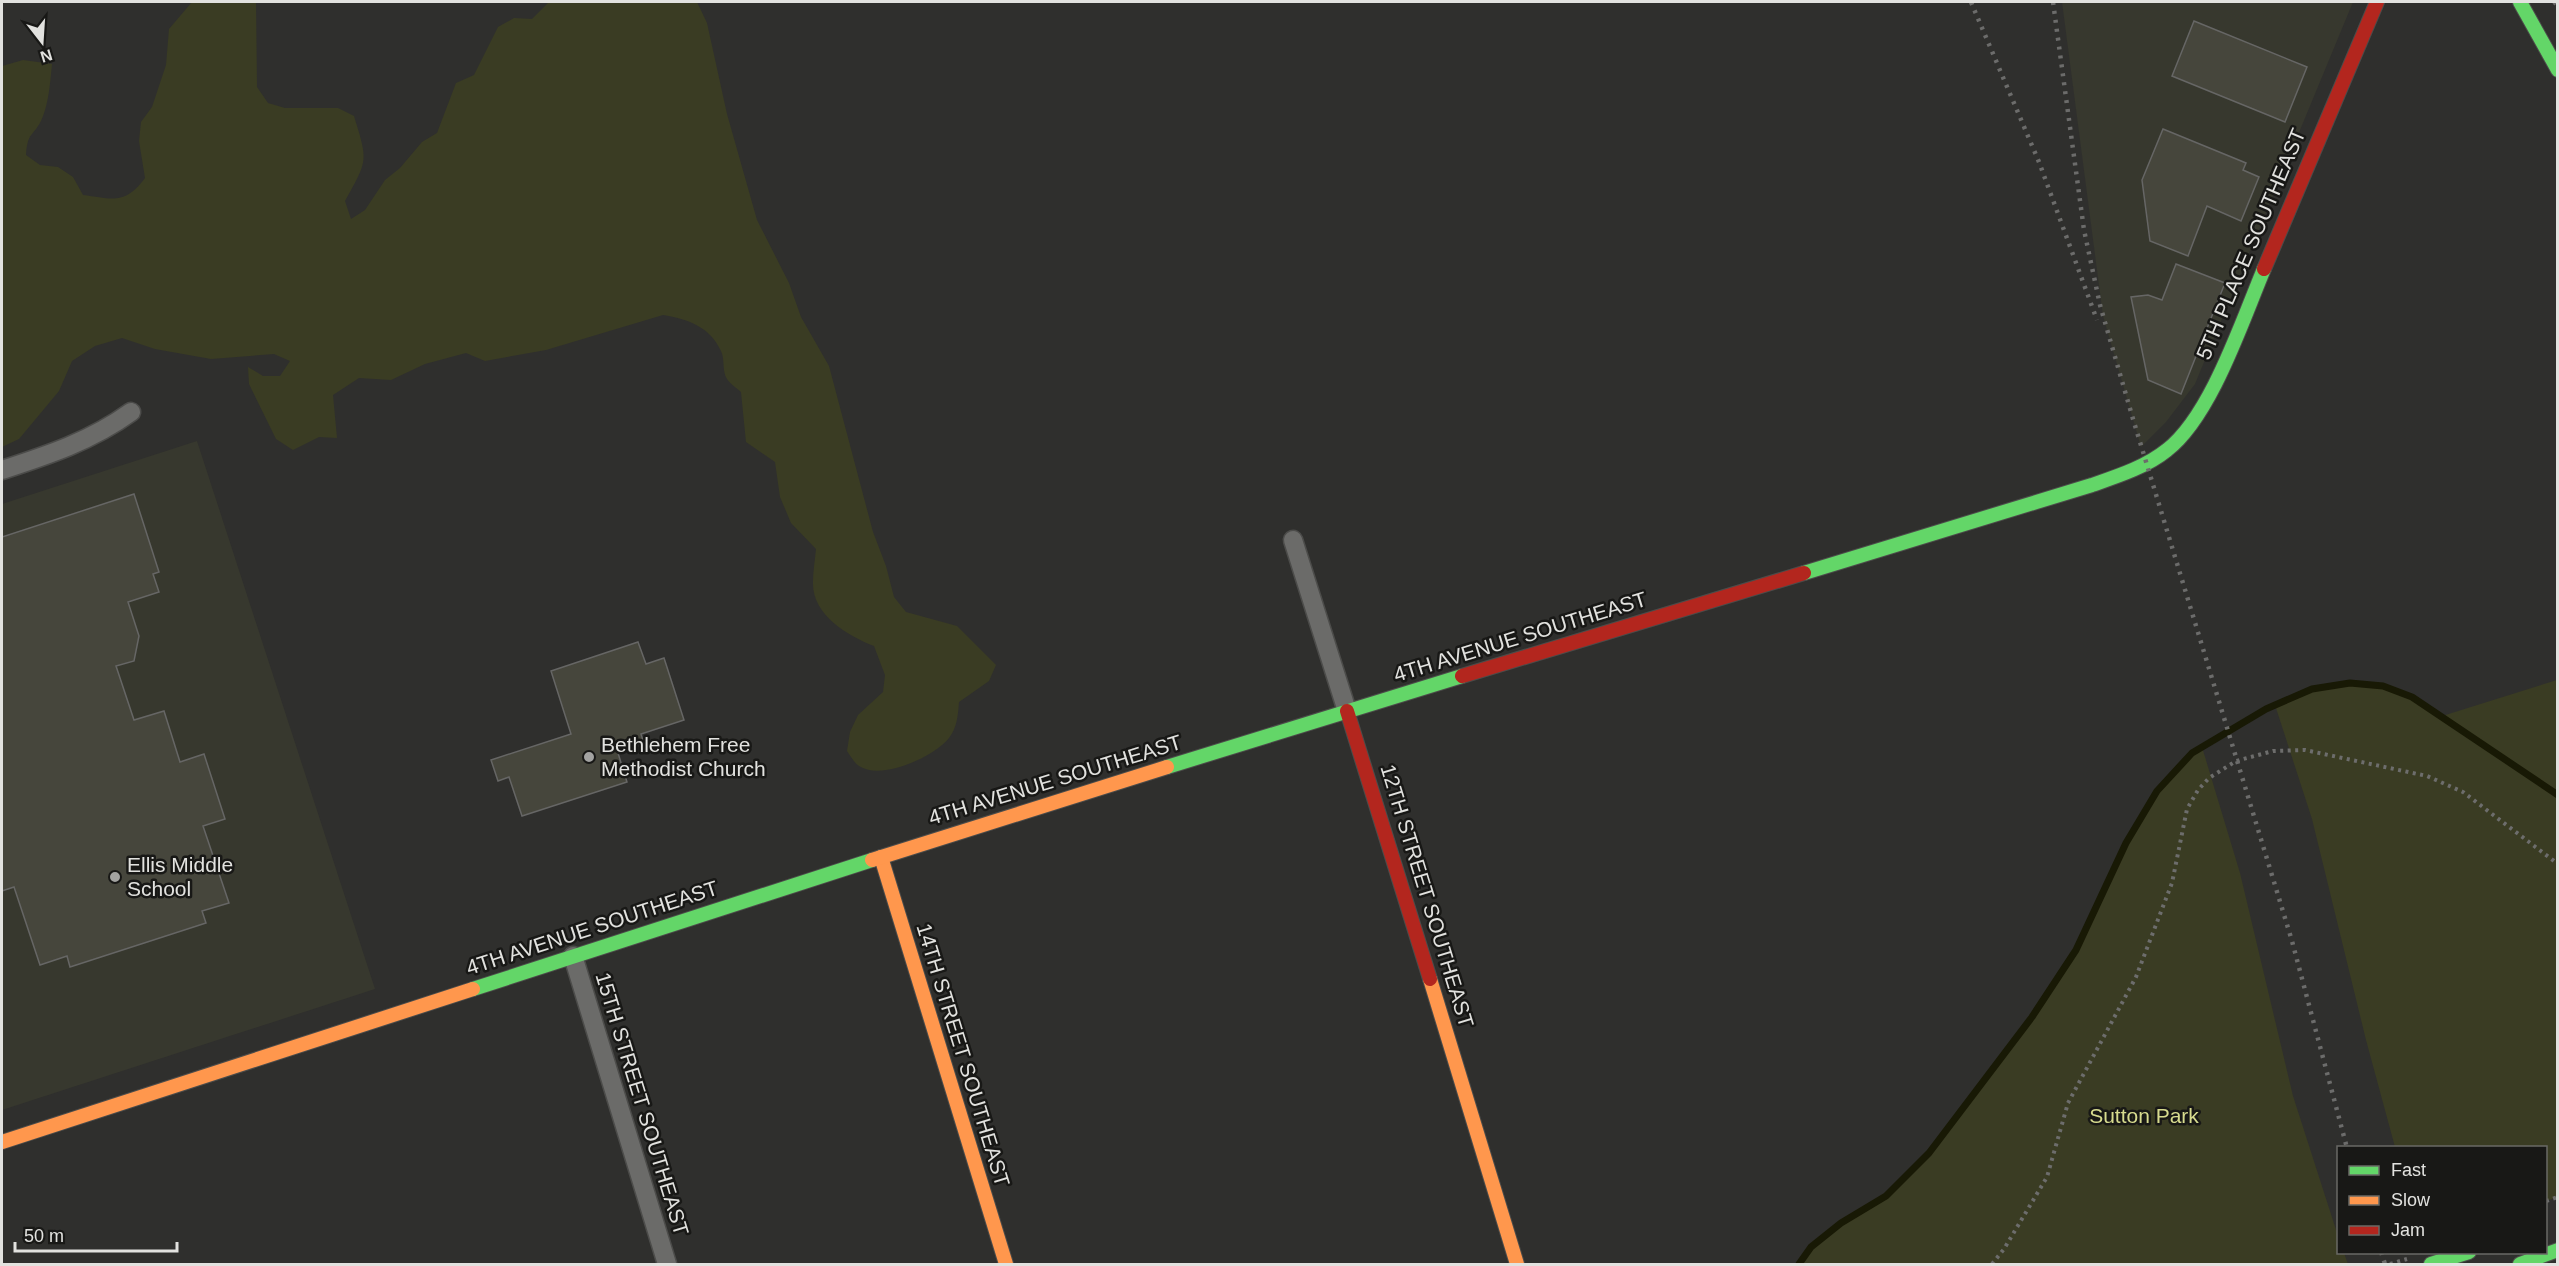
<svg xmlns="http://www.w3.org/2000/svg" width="2559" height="1266" font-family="Helvetica,sans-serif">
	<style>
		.built { fill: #37382e }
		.green { fill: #3a3c23 }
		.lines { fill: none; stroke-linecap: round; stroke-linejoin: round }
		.stream { stroke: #181905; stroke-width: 7 }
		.building { fill: #46463c; stroke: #666665; stroke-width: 1.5 }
		.street-casing { stroke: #4c4c4a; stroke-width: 21 }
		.fast-casing { stroke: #4c4c4a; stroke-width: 16 }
		.slow-casing { stroke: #4c4c4a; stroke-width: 16 }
		.jam-casing { stroke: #4c4c4a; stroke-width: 16 }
		.path { stroke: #6d6d6c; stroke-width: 4; stroke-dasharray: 3 4.5; stroke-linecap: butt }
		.street { stroke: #6b6b69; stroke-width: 18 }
		.fast { stroke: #63d668; stroke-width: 14 }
		.slow { stroke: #ff974d; stroke-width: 14 }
		.jam { stroke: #b3261e; stroke-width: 14 }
		.rail { stroke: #6c6c6b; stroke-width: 4.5; stroke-dasharray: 3 6; stroke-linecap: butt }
		.poi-dot { fill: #a3a3a1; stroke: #181816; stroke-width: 2 }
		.labels { text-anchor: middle; stroke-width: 5; stroke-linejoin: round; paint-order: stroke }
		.street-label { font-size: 21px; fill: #e2e2df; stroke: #181816 }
		.poi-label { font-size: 21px; fill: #e2e2df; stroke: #181816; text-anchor: start }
		.park-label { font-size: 21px; fill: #d7db8e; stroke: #181816 }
	</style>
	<rect width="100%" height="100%" fill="#2f2f2d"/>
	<g class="built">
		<path d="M2062 2H2353L2195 384 2166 422 2141 447 2103 316Z"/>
		<path d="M197 441 375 989 2 1110V504Z"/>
	</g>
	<g class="green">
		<path d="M192 2H256L257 87 268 103 285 108H338L354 116C368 162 368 159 345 201L351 219 365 210 385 180 400 168 422 142 437 133 456 83 474 75 498 27 514 18 532 19 549 2H697L707 23 727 114 757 220 789 283 801 317 829 366 873 532 886 566 894 597 906 612 957 626 996 665 989 681 959 702C958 715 957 728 949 738 934 757 881 781 859 766 854 763 850 755 847 751L850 732 858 715 883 692 885 675 874 646C847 635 812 615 813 582 813 571 815 560 816 549L791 523 780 497 775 462 746 442 741 392C737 388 730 384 727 379 722 372 725 359 721 351 710 327 688 319 663 315L546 350 485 361 466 353 425 364 391 380 359 378 333 395 337 438 319 437 293 450 276 439 249 384 248 367 263 376H280L290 361 274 354 211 359 155 349 122 338 95 346 72 361 59 391 19 439 2 447V66L23 60 52 64C50 83 49 103 41 121 32 138 28 131 26 155L40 165 58 167 73 177 83 195C113 199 125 205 145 178L139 141 141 122 152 107 166 65 169 29Z"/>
		<path d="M2557 680 2558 1197 2546 1201V1148L2395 1147 2366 1040 2312 819 2275 705C2319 686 2368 670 2413 698 2422 704 2431 711 2439 717Z"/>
		<path d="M2202 747 2240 873 2293 1096 2338 1236V1252L2344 1253 2348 1264H1799L1811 1247 1841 1223 1886 1196 1929 1153 2032 1017 2076 950 2126 843 2157 791 2192 753Z"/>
	</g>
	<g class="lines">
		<path class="stream" d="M1799 1264 1811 1247 1841 1223 1886 1196 1929 1153 2032 1017 2076 950 2126 843 2157 791 2192 753 2266 709 2312 689 2350 683 2383 686 2412 697 2558 795"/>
	</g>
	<g class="building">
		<path d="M2194 21 2307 67 2285 122 2172 76Z"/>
		<path d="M2163 129 2246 163 2243 170 2259 177 2241 221 2207 206 2188 256 2150 241 2142 180Z"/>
		<path d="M2176 264 2225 283 2181 394 2148 380 2131 297 2148 295 2162 300Z"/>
		<path d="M134 494 159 572 153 574 159 592 128 602 139 636 134 661 116 666 134 720 164 711 180 762 204 754 225 819 203 826 229 903 202 911 206 923 70 967 67 956 40 965 14 887 2 891V537Z"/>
		<path d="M638 642 646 664 664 658 684 720 641 734 644 744 618 753 627 782 522 816 509 777 498 781 491 760 571 734 551 671Z"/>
	</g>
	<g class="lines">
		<g class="street-casing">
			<g id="street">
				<path d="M2 470C48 455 91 441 131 412"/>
				<path d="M1293 540 1347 711"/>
				<path d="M573 956 667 1264"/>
			</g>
		</g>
		<g class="fast-casing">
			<g id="fast">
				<path d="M2520 2 2558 70"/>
				<path d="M1804 573 2092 485C2118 476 2146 467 2167 450 2211 416 2242 321 2264 269"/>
				<path d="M1167 767 1462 676"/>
				<path d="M473 989 872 860"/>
				<path d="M2431 1264 2469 1252"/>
				<path d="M2520 1264 2558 1250"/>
			</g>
		</g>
		<g class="slow-casing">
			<g id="slow">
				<path d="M881 857 1006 1264"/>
				<path d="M872 860 1167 767"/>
				<path d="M1430 979 1517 1264"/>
				<path d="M2 1142 473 989"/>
			</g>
		</g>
		<g class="jam-casing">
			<g id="jam">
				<path d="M2264 269 2377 2"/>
				<path d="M1462 676 1804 573"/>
				<path d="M1347 711 1430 979"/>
			</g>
		</g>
		<g class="path">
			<path d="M2554 2 2558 7"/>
			<path d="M2546 1201 2558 1197"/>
			<path d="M1992 1264 2004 1249 2047 1177 2068 1103 2136 977 2172 883 2187 809 2198 790 2209 778 2236 761 2273 751 2305 750 2427 776 2463 792 2558 864"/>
			<path d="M2390 1264 2407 1259"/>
		</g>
		<use href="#street" class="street"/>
		<use href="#fast" class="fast"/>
		<use href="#slow" class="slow"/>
		<use href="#jam" class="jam"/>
		<g class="rail">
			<path d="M1971 2 2039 162 2097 320"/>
			<path d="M2053 2 2084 230 2100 305 2133 419 2292 941 2347 1148"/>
			<path d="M2381 1252 2385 1264"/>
		</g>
	</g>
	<g class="poi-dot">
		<circle cx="589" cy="757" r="6"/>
		<circle cx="115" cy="877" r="6"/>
	</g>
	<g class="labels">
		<g class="street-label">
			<text transform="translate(2251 244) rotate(-67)" y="7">5TH PLACE SOUTHEAST</text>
			<text transform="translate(1520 637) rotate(-17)" y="7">4TH AVENUE SOUTHEAST</text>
			<text transform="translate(1055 780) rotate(-17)" y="7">4TH AVENUE SOUTHEAST</text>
			<text transform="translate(1427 896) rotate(73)" y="7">12TH STREET SOUTHEAST</text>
			<text transform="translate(592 928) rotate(-18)" y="7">4TH AVENUE SOUTHEAST</text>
			<text transform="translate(963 1055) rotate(73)" y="7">14TH STREET SOUTHEAST</text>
			<text transform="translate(642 1104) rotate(73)" y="7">15TH STREET SOUTHEAST</text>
		</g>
		<g class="poi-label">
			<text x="601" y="752">Bethlehem Free<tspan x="601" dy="24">Methodist Church</tspan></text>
			<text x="127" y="872">Ellis Middle<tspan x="127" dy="24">School</tspan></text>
		</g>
		<g class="park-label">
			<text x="2144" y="1123">Sutton Park</text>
		</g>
	</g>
	<rect width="2559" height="1266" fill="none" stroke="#e2e2df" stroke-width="6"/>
	<rect x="2337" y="1146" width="210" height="108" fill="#181816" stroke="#696966" stroke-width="1.5"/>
	<rect x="2349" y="1166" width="30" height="9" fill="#63d668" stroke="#696966" stroke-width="1.5"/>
	<text x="2391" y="1176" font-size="18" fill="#e2e2df">Fast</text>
	<rect x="2349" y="1196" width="30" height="9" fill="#ff974d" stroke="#696966" stroke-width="1.5"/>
	<text x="2391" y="1206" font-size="18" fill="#e2e2df">Slow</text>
	<rect x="2349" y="1226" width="30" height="9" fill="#b3261e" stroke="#696966" stroke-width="1.5"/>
	<text x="2391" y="1236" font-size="18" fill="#e2e2df">Jam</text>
	<g transform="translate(42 42) rotate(163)" stroke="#181816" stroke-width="4.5" paint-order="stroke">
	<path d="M0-4.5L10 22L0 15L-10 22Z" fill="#e2e2df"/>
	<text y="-9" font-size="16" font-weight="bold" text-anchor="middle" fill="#e2e2df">N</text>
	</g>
	<path d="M15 1242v9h162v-9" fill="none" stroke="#e2e2df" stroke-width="3"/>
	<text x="24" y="1242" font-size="18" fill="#e2e2df" stroke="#181816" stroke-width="4.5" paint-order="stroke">50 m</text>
</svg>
